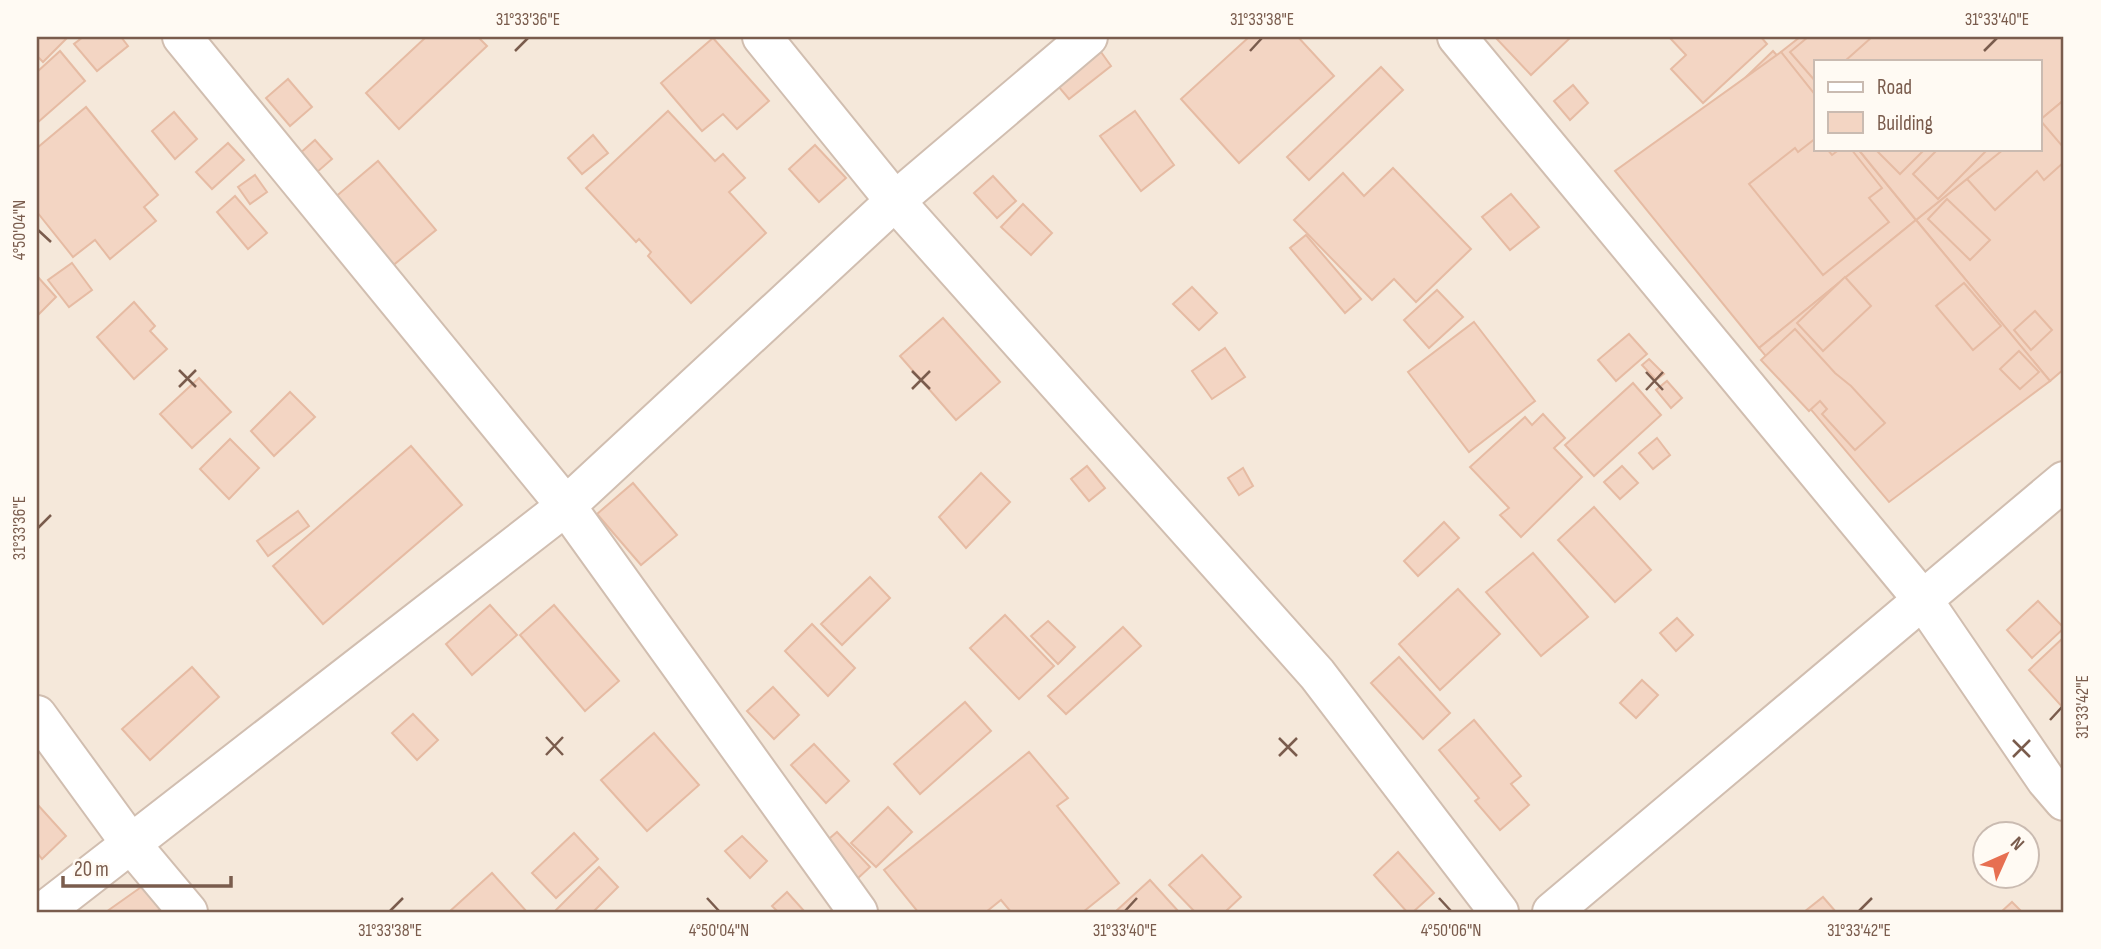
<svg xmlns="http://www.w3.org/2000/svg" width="2101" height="949" font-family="'Sofia Sans Condensed',sans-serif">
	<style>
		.residential { fill: #f5e8da; fill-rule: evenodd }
		.building { fill: #f3d5c3; stroke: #e6bba3; stroke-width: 2 }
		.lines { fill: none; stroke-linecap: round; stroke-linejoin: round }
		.street-casing { stroke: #d1beb0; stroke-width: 42 }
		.street { stroke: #fff; stroke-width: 38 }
		.ticks { fill: none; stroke: #7a5c4d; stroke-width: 2.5 }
		.neatline { fill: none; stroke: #7a5c4d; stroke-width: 2.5 }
		.ticks-label { font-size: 18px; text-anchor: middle; fill: #7a5c4d }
	</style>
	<rect width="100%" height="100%" fill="#fdf6ec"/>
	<path class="residential" d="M37 37H2064V912H37ZM1816 61H2040V149H1816ZM1986 834H2028V876H1986Z"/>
	<g class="building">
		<path d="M37 37H68L43 62 37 56Z"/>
		<path d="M83 37H121L128 46 97 71 74 44Z"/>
		<path d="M426 37H478L487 46 399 129 366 93Z"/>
		<path d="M1249 37H1298L1334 76 1239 163 1181 99Z"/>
		<path d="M1495 37H1571L1531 75Z"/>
		<path d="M1669 37H1761L1767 44 1703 103 1671 69 1686 55Z"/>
		<path d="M1800 37H2061L2064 41V100L2040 120V61H1816V96L1781 52Z"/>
		<path d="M1808 37H1872L1845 61H1816V82L1790 52Z"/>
		<path d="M713 38 769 101 737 129 723 114 702 131 661 83Z"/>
		<path d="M60 51 85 81 37 123V72Z"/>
		<path d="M1773 51 1805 86 1754 134 1722 100Z"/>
		<path d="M1101 52 1111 66 1069 99 1058 86Z"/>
		<path d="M1781 52 1816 96V149H1858L1916 220 1759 348 1615 171Z"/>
		<path d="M1381 67 1403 90 1309 180 1287 157Z"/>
		<path d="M288 79 312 107 290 126 266 98Z"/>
		<path d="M1573 85 1588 103 1570 120 1554 101Z"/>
		<path d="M2064 100V369L2050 381 1916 220 2004 149H2040V120Z"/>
		<path d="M86 107 158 195 144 207 156 221 110 259 95 240 73 257 37 212V148Z"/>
		<path d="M668 111 715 161 723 154 745 178 729 192 766 233 691 303 648 256 651 252 639 239 636 242 586 188Z"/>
		<path d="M1135 111 1174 165 1141 191 1100 136Z"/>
		<path d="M174 112 197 139 175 159 152 131Z"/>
		<path d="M2040 120 2064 148V162L2044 180 2037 171 1995 210 1967 179 2001 149H2040Z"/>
		<path d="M593 135 608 153 582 174 568 158Z"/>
		<path d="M1816 138V149H1827L1832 155 1840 149H1851L1882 188 1869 198 1889 222 1823 275 1749 184 1795 148 1798 152Z"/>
		<path d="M315 140 332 159 316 173 298 155Z"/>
		<path d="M228 143 244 160 212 189 196 172Z"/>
		<path d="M815 145 846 178 819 202 789 169Z"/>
		<path d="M1858 149H2004L1916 220Z"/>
		<path d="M1875 149H1921L1923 151 1900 174Z"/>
		<path d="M1938 149H1988L1938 199 1913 174Z"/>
		<path d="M378 161 436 230 385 272 327 204Z"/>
		<path d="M1393 168 1471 249 1416 302 1394 279 1372 300 1294 220 1343 173 1364 196Z"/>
		<path d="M255 175 267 192 250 204 238 187Z"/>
		<path d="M993 176 1016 201 997 218 974 193Z"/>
		<path d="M1511 194 1539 227 1510 250 1482 217Z"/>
		<path d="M235 196 267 233 248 249 217 212Z"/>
		<path d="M1947 199 1990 240 1970 260 1928 219Z"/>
		<path d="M1023 204 1052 233 1031 255 1001 227Z"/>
		<path d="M1916 220 2050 381 1889 502 1759 348Z"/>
		<path d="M1306 235 1361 299 1345 313 1290 248Z"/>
		<path d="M72 263 92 290 69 307 48 280Z"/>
		<path d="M37 276 56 297 37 316Z"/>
		<path d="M1845 277 1871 306 1823 351 1797 323Z"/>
		<path d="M1964 283 2001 326 1973 350 1936 306Z"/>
		<path d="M1192 287 1217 313 1199 330 1173 304Z"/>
		<path d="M1437 290 1463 317 1429 348 1404 320Z"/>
		<path d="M134 302 155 326 150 331 167 349 134 379 97 337Z"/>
		<path d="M2035 311 2052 330 2031 350 2014 330Z"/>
		<path d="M943 318 1000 382 956 420 900 356Z"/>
		<path d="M1474 322 1535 401 1469 452 1408 372Z"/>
		<path d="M1795 329 1835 373 1851 386 1885 423 1855 450 1822 414 1827 409 1820 401 1809 411 1761 360Z"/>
		<path d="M1629 334 1647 354 1616 381 1598 360Z"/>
		<path d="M1225 348 1245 377 1212 399 1192 371Z"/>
		<path d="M2019 351 2039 372 2020 389 2000 369Z"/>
		<path d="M1649 359 1664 374 1656 380 1642 365Z"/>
		<path d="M199 378 231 412 192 448 160 414Z"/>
		<path d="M1667 381 1682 398 1671 408 1656 390Z"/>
		<path d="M1633 383 1661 415 1594 476 1565 445Z"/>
		<path d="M290 392 315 417 274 456 251 431Z"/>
		<path d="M1543 414 1565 438 1554 448 1582 477 1521 537 1500 515 1509 508 1470 467 1525 417 1532 425Z"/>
		<path d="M1657 438 1670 455 1653 469 1639 453Z"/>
		<path d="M230 439 259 468 229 499 200 469Z"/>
		<path d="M411 446 462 505 323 624 273 566Z"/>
		<path d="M1087 466 1105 488 1089 501 1071 479Z"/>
		<path d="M1622 466 1638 483 1620 499 1604 482Z"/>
		<path d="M1243 468 1253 486 1239 495 1228 478Z"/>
		<path d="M981 473 1010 502 966 548 939 517Z"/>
		<path d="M633 483 677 535 641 565 597 514Z"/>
		<path d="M1594 507 1651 570 1615 602 1558 540Z"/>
		<path d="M298 511 309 526 268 556 257 541Z"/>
		<path d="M1444 522 1459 538 1418 576 1404 561Z"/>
		<path d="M1533 553 1588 617 1541 656 1486 592Z"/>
		<path d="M870 577 890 598 842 645 821 624Z"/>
		<path d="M1458 589 1500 634 1440 690 1399 644Z"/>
		<path d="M2038 601 2064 628 2032 658 2007 630Z"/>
		<path d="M490 605 517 635 472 675 446 644Z"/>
		<path d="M554 605 619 681 585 711 520 635Z"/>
		<path d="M1005 615 1054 666 1019 699 970 648Z"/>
		<path d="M1677 618 1693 635 1676 651 1660 633Z"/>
		<path d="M1048 621 1075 647 1058 664 1031 636Z"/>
		<path d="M812 624 855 668 828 696 785 651Z"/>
		<path d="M1123 627 1141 646 1066 714 1048 696Z"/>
		<path d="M2064 637V709L2029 670Z"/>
		<path d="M1399 657 1450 713 1423 739 1371 683Z"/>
		<path d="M192 667 219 697 150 760 122 729Z"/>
		<path d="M1642 680 1658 695 1636 718 1620 703Z"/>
		<path d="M773 687 799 715 774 739 747 711Z"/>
		<path d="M965 702 991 731 920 794 894 764Z"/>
		<path d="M413 714 438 740 417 760 392 733Z"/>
		<path d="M1474 720 1521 776 1511 784 1529 805 1500 830 1475 801 1479 798 1439 750Z"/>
		<path d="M654 733 699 785 647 831 601 780Z"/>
		<path d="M814 744 849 781 826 803 791 765Z"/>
		<path d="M1029 752 1068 798 1057 806 1119 883 1083 912H1011L1001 900 986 912H918L884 870Z"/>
		<path d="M37 804 66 836 42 859 37 853Z"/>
		<path d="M888 807 912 832 876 867 851 843Z"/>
		<path d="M837 832 870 867 857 879 824 843Z"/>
		<path d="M574 833 598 859 556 898 532 873Z"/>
		<path d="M742 836 767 861 750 878 725 851Z"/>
		<path d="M1398 852 1434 893 1413 912H1407L1374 875Z"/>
		<path d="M1202 855 1241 897 1225 912H1195L1169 885Z"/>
		<path d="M599 867 618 887 593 912H554Z"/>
		<path d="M492 873 527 912H449Z"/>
		<path d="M1150 880 1179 912H1115Z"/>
		<path d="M144 885 162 908 156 912H106Z"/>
		<path d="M787 892 805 912H778L772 906Z"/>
		<path d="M1823 897 1836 912H1804Z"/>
		<path d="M2012 902 2022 912H2001Z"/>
	</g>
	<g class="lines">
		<g class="street-casing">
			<g id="street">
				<path d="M182 37 566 506 858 912"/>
				<path d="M762 37 895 201 1317 674 1499 912"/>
				<path d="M1457 37 1923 600 2046 780 2064 801"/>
				<path d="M37 715 131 844 188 912"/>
				<path d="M43 912 566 506 895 201 1088 37"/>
				<path d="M1552 912 2064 481"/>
			</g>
		</g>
		<use href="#street" class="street"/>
	</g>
	<path class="ticks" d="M515 51 528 38M1250 51 1262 38M1984 51 1997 38M38 230 51 242M179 370 196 387M912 371 930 389M1646 372 1663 390M179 387 196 370M912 389 930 371M1646 390 1663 372M38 528 51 515M2050 720 2062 707M546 737 563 755M1279 738 1297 756M2013 740 2030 757M546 755 563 737M1279 756 1297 738M2013 757 2030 740M707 898 719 911M1439 898 1451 911M390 911 403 898M1125 911 1137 898M1859 911 1872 898"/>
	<rect width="2101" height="949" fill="none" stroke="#fffaf3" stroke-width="77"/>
	<rect x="1814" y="60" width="228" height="91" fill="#fffaf3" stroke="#cabbb1" stroke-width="2"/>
	<rect x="1828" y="82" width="35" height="10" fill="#ffffff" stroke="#cabbb1" stroke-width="2"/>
	<text x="1877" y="94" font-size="21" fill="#7a5c4d">Road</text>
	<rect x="1828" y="112" width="35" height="21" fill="#f3d5c3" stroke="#cabbb1" stroke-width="2"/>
	<text x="1877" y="130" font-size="21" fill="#7a5c4d">Building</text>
	<g transform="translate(2006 855) rotate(45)"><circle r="33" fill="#fffaf3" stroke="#cabbb1" stroke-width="2"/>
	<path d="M0-5L12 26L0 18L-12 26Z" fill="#e76f51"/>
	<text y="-10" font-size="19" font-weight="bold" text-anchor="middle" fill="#7a5c4d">N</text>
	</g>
	<path d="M63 876v10h168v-10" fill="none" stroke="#7a5c4d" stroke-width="3.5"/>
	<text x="74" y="876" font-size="21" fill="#7a5c4d" stroke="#fffaf3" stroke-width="5" paint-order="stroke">20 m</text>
	<rect x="38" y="38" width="2024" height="873" class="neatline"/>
	<g class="ticks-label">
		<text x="528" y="25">31°33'36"E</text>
		<text x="1262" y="25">31°33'38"E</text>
		<text x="1997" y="25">31°33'40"E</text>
		<text transform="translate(19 230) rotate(-90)" y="6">4°50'04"N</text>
		<text transform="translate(19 528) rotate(-90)" y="6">31°33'36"E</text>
		<text transform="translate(2082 707) rotate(-90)" y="6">31°33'42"E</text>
		<text x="390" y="936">31°33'38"E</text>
		<text x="719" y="936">4°50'04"N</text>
		<text x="1125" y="936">31°33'40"E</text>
		<text x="1451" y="936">4°50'06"N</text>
		<text x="1859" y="936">31°33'42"E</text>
	</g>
</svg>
